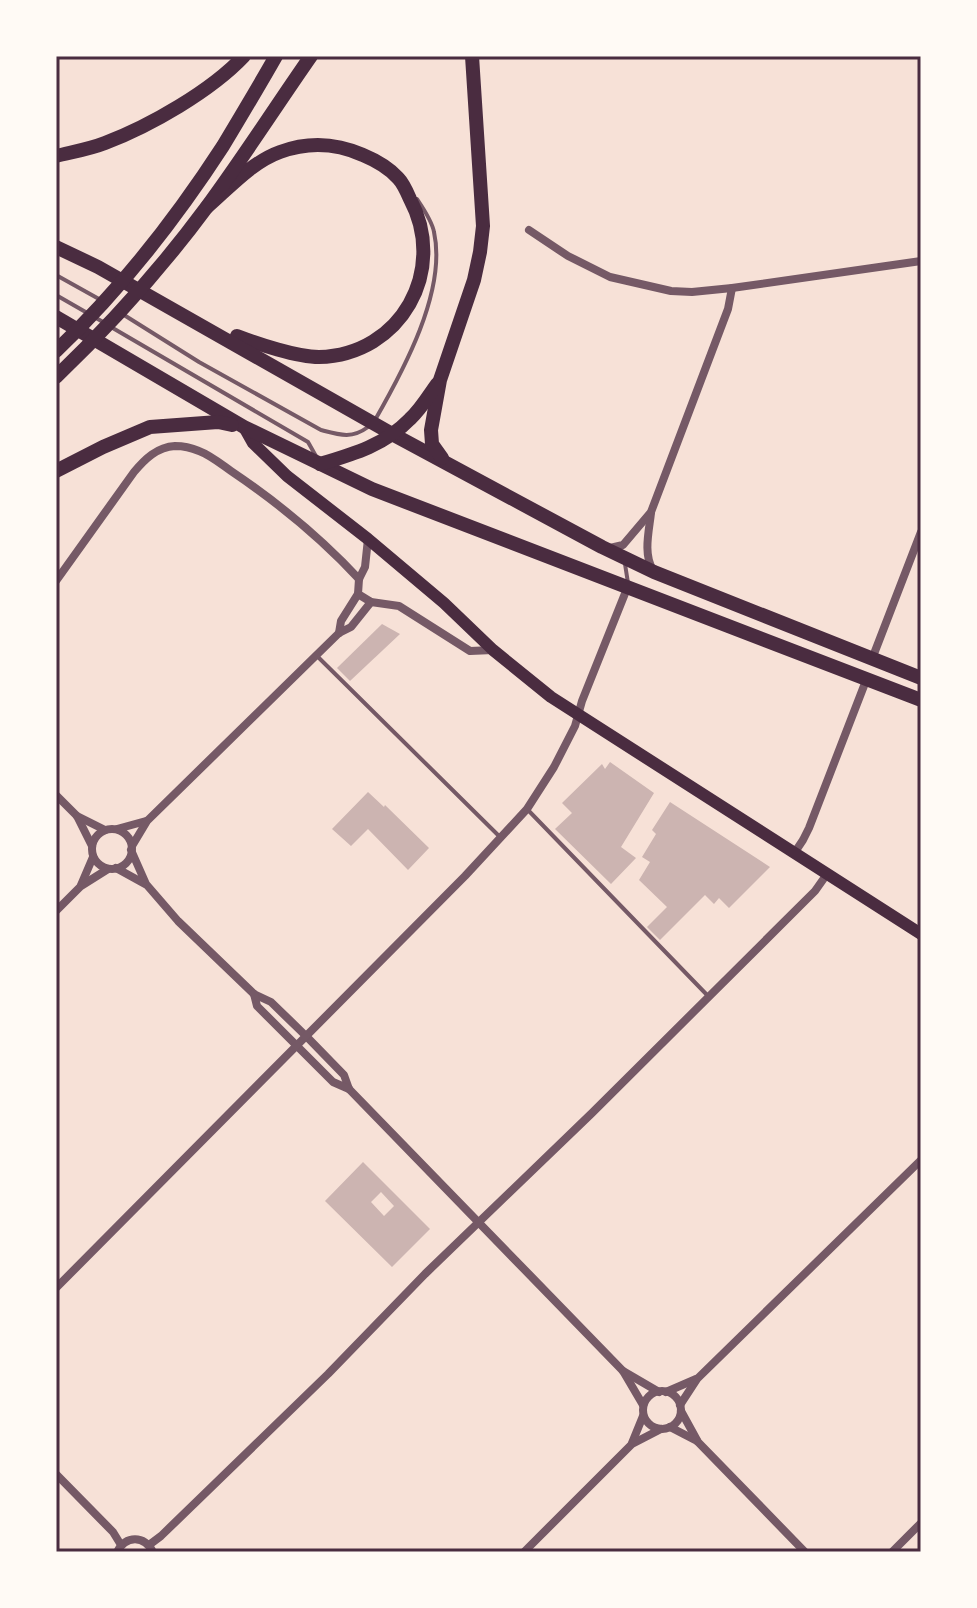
<svg xmlns="http://www.w3.org/2000/svg" width="977" height="1608" font-family="Lato,sans-serif">
	<style>
		.building { fill: #ccb4b1; fill-rule: evenodd }
		.lines { fill: none; stroke-linecap: round; stroke-linejoin: round }
		.service { stroke: #755966; stroke-width: 4 }
		.minor { stroke: #755966; stroke-width: 8 }
		.secondary { stroke: #4a2c40; stroke-width: 12 }
		.trunk { stroke: #4a2c40; stroke-width: 14 }
		.neatline { fill: none; stroke: #4a2c40; stroke-width: 3 }
	</style>
	<rect width="100%" height="100%" fill="#f7e1d7"/>
	<g class="building">
		<path d="M382 624 400 634 350 681 337 668Z"/>
		<path d="M610 762 654 793 621 847 636 858 611 884 555 829 572 813 562 803 602 764 605 769Z"/>
		<path d="M368 792 384 807 385 805 429 848 408 870 368 829 351 846 332 829Z"/>
		<path d="M670 802 770 867 729 908 719 898 714 904 705 895 660 940 647 927 667 907 639 880 650 862 642 857 656 834 652 830Z"/>
		<path d="M363 1162 430 1229 392 1267 325 1201ZM381 1192 394 1206 384 1216 371 1202Z"/>
	</g>
	<g class="lines">
		<g class="service">
			<path d="M56 275 99 299"/>
			<path d="M56 295 103 322"/>
			<path d="M124 315 199 362 321 430C340 435 352 439 368 427"/>
			<path d="M111 327 308 442 317 458"/>
			<path d="M375 420C403 371 447 291 434 232 432 221 423 208 417 199"/>
			<path d="M625 564 628 583"/>
			<path d="M318 657 499 836"/>
			<path d="M527 809 709 997"/>
		</g>
		<g class="minor">
			<path d="M529 230 568 256 610 277 671 291 692 292 732 288 921 261"/>
			<path d="M651 513C649 531 643 554 653 570"/>
			<path d="M368 539 365 567 359 579 358 594 371 602 399 606 470 651 493 650"/>
			<path d="M610 548 623 545 651 512 728 309 732 288"/>
			<path d="M56 581 134 472C145 459 157 447 175 446 183 446 192 448 199 451 210 455 221 464 231 471 277 502 321 538 359 579"/>
			<path d="M339 633 341 621 358 594"/>
			<path d="M872 659 921 532"/>
			<path d="M56 795 77 816 92 846"/>
			<path d="M77 816 105 830"/>
			<circle cx="112" cy="849" r="20"/>
			<path d="M117 829 146 821"/>
			<path d="M132 846 147 821 339 633 351 627 371 602"/>
			<path d="M131 850 146 884 178 921 254 994 271 1002 307 1037 344 1075 349 1089 623 1371 643 1405"/>
			<path d="M795 852 803 840 809 828 867 678"/>
			<path d="M116 868 145 884"/>
			<path d="M81 885 93 857"/>
			<path d="M56 911 81 886 108 869"/>
			<path d="M254 994 257 1006 333 1082 349 1089"/>
			<path d="M56 1288 465 876 527 809 554 767 575 726 582 701 628 586"/>
			<path d="M623 1371 659 1392"/>
			<circle cx="662" cy="1410" r="19"/>
			<path d="M666 1392 696 1379"/>
			<path d="M680 1405 697 1379 921 1160"/>
			<path d="M681 1411 698 1442 805 1552"/>
			<path d="M670 1427 697 1441"/>
			<path d="M632 1443 643 1416"/>
			<path d="M56 1474 113 1532 121 1545"/>
			<path d="M149 1545 161 1536 328 1374 425 1274 592 1113 815 891 827 874"/>
			<path d="M117 1552C126 1535 144 1535 153 1552"/>
			<path d="M524 1552 632 1444 661 1429"/>
			<path d="M892 1552 921 1523"/>
		</g>
		<path class="secondary" d="M244 427 253 443 287 476 368 539 444 603 493 650 551 697 921 934"/>
		<g class="trunk">
			<path d="M56 156C72 152 90 149 105 143 150 126 211 91 244 56"/>
			<path d="M207 207C229 188 252 162 280 152 307 142 336 143 363 155 375 160 389 168 398 178 403 183 407 192 410 199 448 270 401 355 319 357 297 357 258 344 237 336"/>
			<path d="M56 247 98 267 394 435 602 547 654 572 921 678"/>
			<path d="M56 317 244 427 372 489 921 700"/>
			<path d="M56 351C120 290 175 220 223 146 241 116 259 86 276 56"/>
			<path d="M56 377C110 325 161 269 206 208 243 158 276 106 311 56"/>
			<path d="M442 458 432 444 431 430 440 380 474 280 480 252 483 226 472 56"/>
			<path d="M320 464C354 454 385 445 410 419 421 409 429 395 437 384"/>
			<path d="M56 471 103 447 150 427 218 422 232 425"/>
		</g>
	</g>
	<rect width="977" height="1608" fill="none" stroke="#fffaf5" stroke-width="116"/>
	<rect x="58" y="58" width="861" height="1492" class="neatline"/>
</svg>
